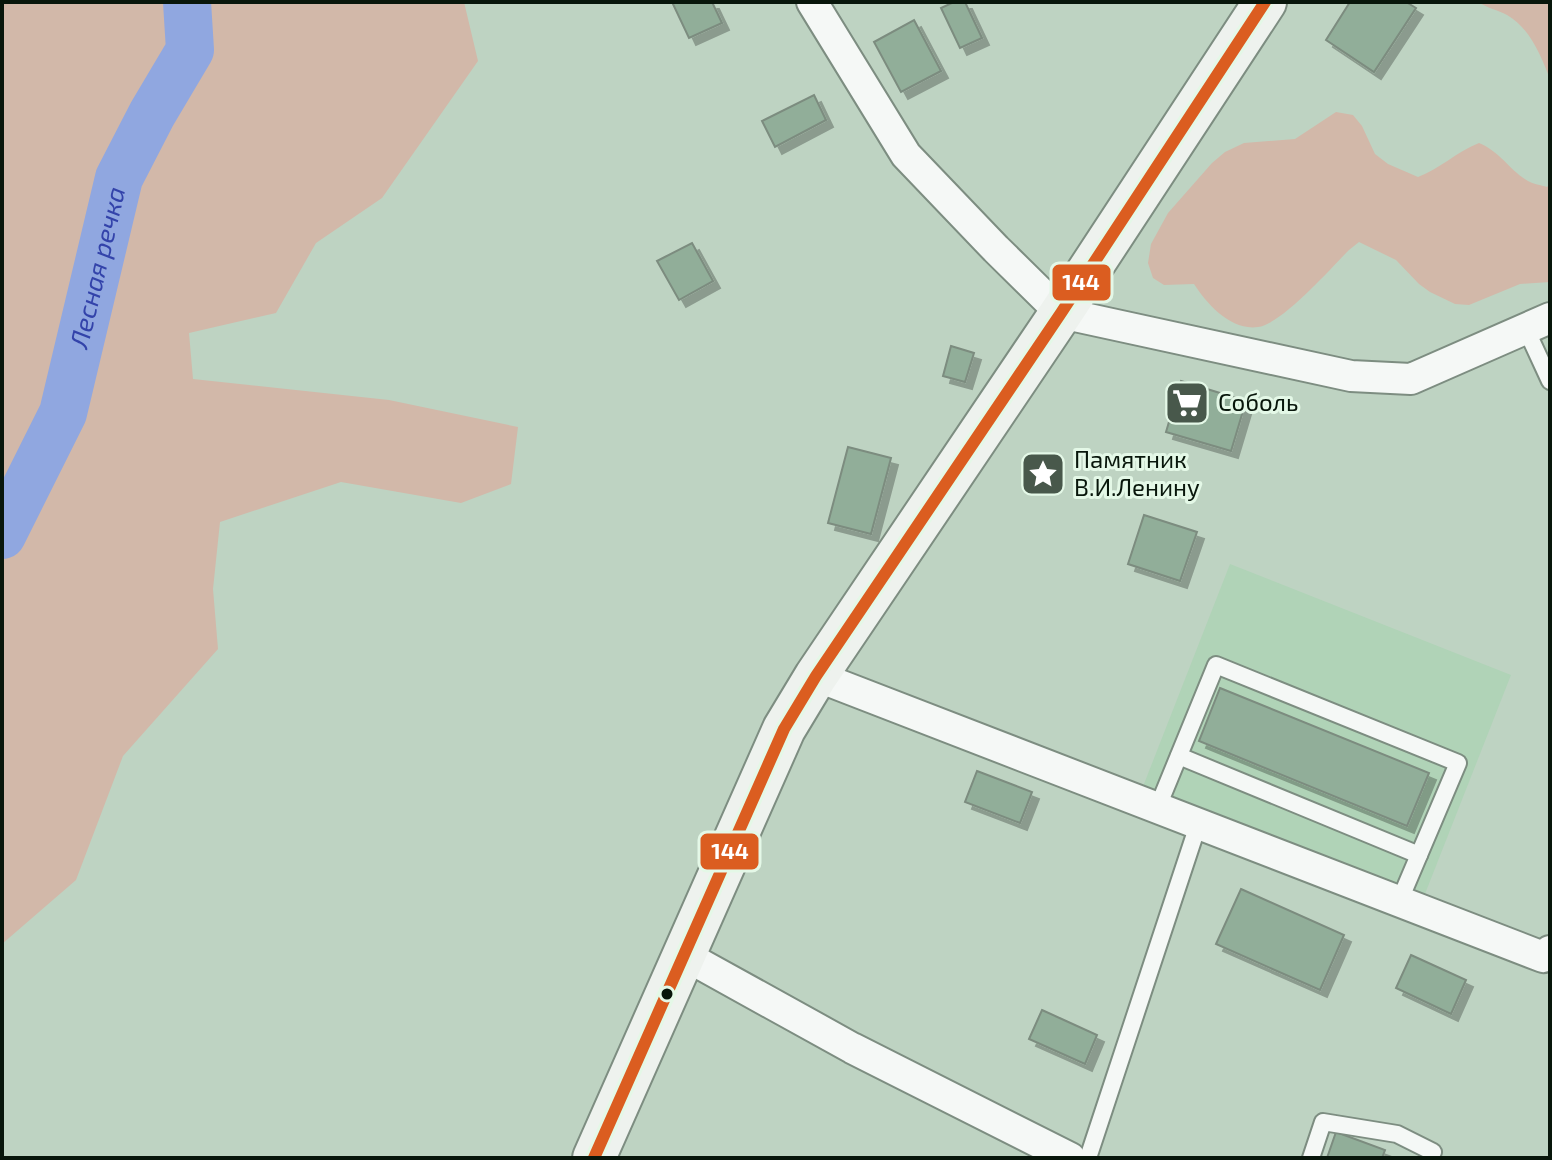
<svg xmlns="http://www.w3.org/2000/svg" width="1552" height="1160" font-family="'Exo 2',sans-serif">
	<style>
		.built { fill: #b0d3b7 }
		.green { fill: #d2b8a9 }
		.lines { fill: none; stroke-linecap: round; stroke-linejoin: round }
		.river { stroke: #90a7e0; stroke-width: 48 }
		.building { fill: #91ae99; stroke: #7c8c7f; stroke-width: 2; filter: url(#shadow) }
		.service-casing { stroke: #7d8d81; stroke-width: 20 }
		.minor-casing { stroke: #7d8d81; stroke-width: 34 }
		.secondary-casing { stroke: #7d8d81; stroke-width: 46 }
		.service { stroke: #f5f8f6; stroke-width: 16 }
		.minor { stroke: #f5f8f6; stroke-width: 30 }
		.secondary { stroke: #eef2ee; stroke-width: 42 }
		.bus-1-casing { stroke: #e4f8e7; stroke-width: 18 }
		.bus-1 { stroke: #db5d20; stroke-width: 12 }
		.bus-dot { fill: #08160b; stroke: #e4f8e7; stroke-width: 3 }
		.labels { text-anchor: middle; stroke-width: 6; stroke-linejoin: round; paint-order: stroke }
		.poi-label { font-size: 24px; fill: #08160b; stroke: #e4f8e7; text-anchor: start }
		.water-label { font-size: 26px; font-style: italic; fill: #3343aa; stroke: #e4f8e7 }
		.line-badge { stroke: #e4f8e7; stroke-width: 3 }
		.badge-label { font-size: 22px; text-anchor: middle; font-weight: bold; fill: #fff }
	</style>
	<defs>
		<filter id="shadow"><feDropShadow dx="7" dy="7" stdDeviation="0" flood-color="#0004"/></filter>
	</defs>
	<rect width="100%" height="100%" fill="#bed3c2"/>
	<path class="built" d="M1230 564 1511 675 1423 899 1142 789Z"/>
	<g class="green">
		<path d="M2 2H464L478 61 382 198 316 243 276 313 189 333 193 379 389 400 518 427 511 484 461 503 341 482 220 522 213 589 218 649 123 756 76 880 2 944Z"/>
		<path d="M1478 2H1550V79C1541 56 1530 28 1507 15 1498 10 1487 8 1478 2Z"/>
		<path d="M1336 112 1353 115 1362 126 1375 154 1388 164 1418 177C1440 169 1456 152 1479 143 1502 153 1508 169 1528 181 1533 184 1541 185 1547 187L1550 184V282L1520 284 1469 305 1455 304 1430 292 1419 284 1396 260 1359 242 1349 250C1331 268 1282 324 1258 327 1231 331 1207 304 1194 284L1164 285 1153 278 1148 263 1151 244 1168 213 1212 163 1225 152 1244 143 1295 139Z"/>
	</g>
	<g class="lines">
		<path class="river" id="s1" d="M2 535 63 413 119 178 152 114 190 50 187 2"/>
	</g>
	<g class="building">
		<path d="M672 2H712L722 23 689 38Z"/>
		<path d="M954 2H965L982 38 960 48 941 8Z"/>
		<path d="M1350 2H1406L1416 8 1374 72 1326 40Z"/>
		<path d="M914 20 941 71 901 92 874 42Z"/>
		<path d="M814 95 826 120 775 147 762 121Z"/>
		<path d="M692 243 713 281 679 300 657 261Z"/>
		<path d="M951 346 974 353 965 382 943 376Z"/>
		<path d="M1181 381 1246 401 1231 451 1166 432Z"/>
		<path d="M848 447 891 458 871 534 828 523Z"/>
		<path d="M1144 515 1197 532 1180 581 1128 564Z"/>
		<path d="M1220 688 1429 773 1407 826 1199 741Z"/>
		<path d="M977 771 1032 792 1020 823 965 802Z"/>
		<path d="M1241 889 1344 935 1320 990 1216 944Z"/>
		<path d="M1411 955 1466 980 1451 1014 1396 988Z"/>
		<path d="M1042 1010 1097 1035 1085 1064 1029 1039Z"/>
		<path d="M1336 1132 1385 1150 1382 1158H1327Z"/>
	</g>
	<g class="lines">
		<g class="service-casing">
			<g id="service">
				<path d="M1526 329 1550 381"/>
				<path d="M1179 756 1419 855"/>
				<path d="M1157 809 1216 665 1458 763 1399 902"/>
				<path d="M1088 1158 1198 825"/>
				<path d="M1311 1158 1323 1122 1397 1134 1433 1152"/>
			</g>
		</g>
		<g class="minor-casing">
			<g id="minor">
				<path d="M812 2 906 155 996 249 1061 313 1351 376 1411 379 1550 318"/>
				<path d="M816 676 1543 957 1550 951"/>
				<path d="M684 955 852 1048 1070 1158"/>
			</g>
		</g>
		<g class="secondary-casing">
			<path id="secondary" d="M594 1158 784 729 816 676 1061 313 1265 2"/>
		</g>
		<use href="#service" class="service"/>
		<use href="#minor" class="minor"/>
		<use href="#secondary" class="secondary"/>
		<g class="bus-1-casing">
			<path id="bus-1" d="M594 1158 784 729 816 676 1061 313 1265 2"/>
		</g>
		<use href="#bus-1" class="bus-1"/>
	</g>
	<defs>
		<g id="supermarket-square" transform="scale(2.3)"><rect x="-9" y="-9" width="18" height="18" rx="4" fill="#48584b" stroke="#e4f8e7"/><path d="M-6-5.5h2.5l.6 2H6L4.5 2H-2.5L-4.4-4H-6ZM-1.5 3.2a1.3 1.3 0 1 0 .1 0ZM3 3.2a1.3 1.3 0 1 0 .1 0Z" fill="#fff"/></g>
		<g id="sight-square" transform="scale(2.3)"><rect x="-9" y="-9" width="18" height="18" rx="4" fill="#48584b" stroke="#e4f8e7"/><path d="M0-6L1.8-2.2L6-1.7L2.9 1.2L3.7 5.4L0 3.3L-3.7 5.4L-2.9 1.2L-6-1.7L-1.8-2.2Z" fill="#fff"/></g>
	</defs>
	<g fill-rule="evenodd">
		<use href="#supermarket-square" x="1187" y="403"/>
		<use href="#sight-square" x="1043" y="474"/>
	</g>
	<circle class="bus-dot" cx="667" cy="994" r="7"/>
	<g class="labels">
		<g class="poi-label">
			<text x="1218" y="411">Соболь</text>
			<text x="1074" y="468">Памятник<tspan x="1074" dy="28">В.И.Ленину</tspan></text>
		</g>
		<g class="water-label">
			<text dy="9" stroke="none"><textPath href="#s1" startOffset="286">Лесная речка</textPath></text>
		</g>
	</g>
	<g class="line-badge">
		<rect x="1051" y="263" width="61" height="39" rx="8" fill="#db5d20"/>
		<rect x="699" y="832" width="61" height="39" rx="8" fill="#db5d20"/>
	</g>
	<g class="badge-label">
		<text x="1081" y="290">144</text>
		<text x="730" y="859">144</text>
	</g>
	<rect width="1552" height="1160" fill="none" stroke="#08160b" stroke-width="8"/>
</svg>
